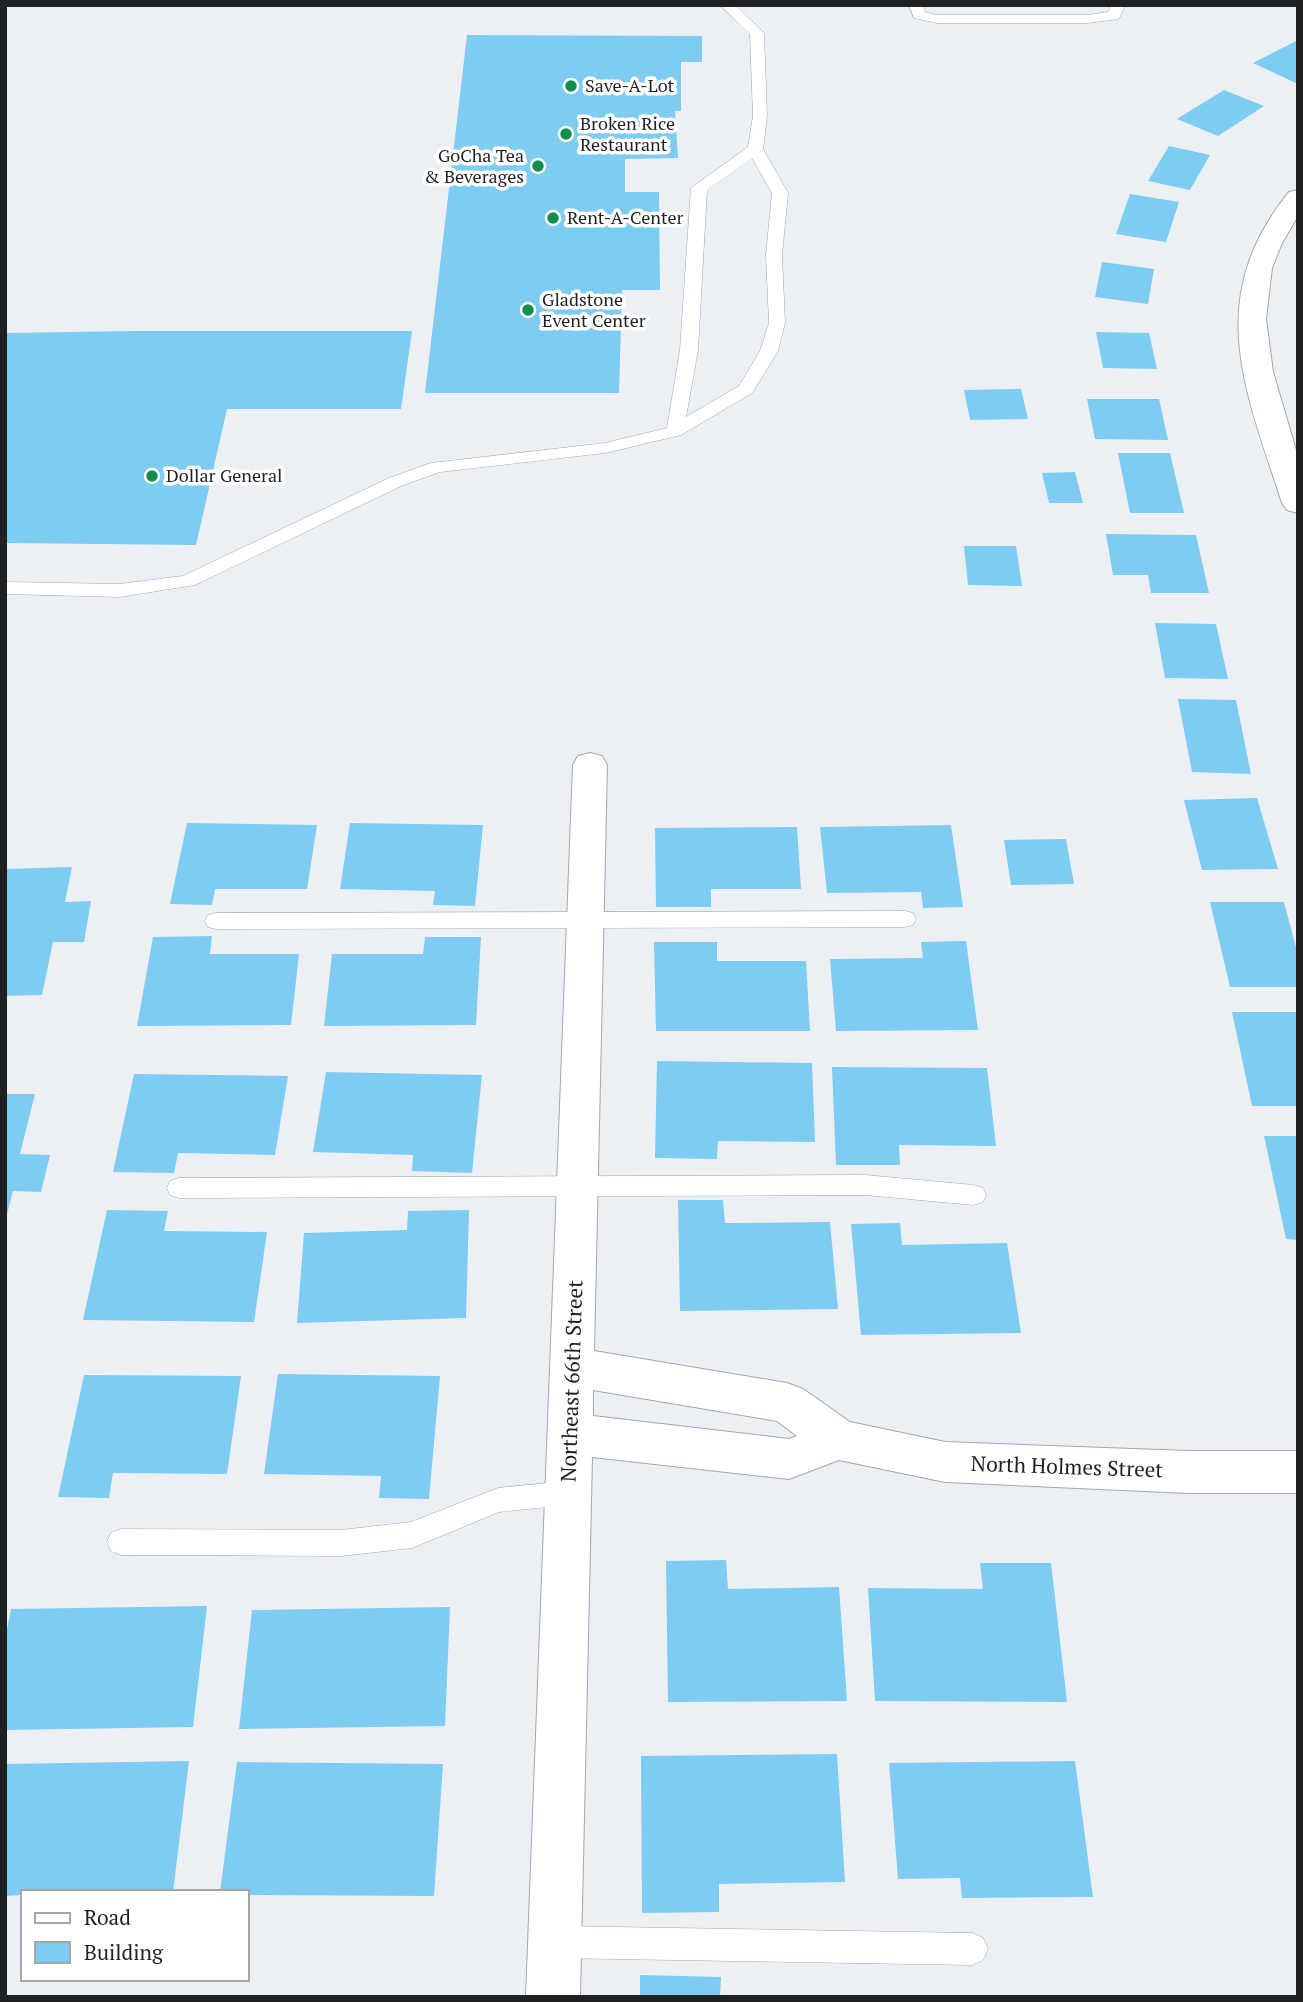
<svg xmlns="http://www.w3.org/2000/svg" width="1303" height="2002" font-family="'PT Serif',serif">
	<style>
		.building { fill: #7eccf1 }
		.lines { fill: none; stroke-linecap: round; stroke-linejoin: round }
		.service-casing { stroke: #a3a7ac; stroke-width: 1 }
		.minor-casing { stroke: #a3a7ac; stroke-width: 2 }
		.service { fill: #fff; fill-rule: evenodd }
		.minor { fill: #fff; fill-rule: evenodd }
		.poi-dot { fill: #108f4b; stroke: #fff; stroke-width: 2.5 }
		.labels { text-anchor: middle; stroke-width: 7; stroke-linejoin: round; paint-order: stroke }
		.far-poi-label { font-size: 18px; fill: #1f2123; stroke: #fff; text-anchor: start }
		.street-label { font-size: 21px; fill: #1f2123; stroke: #fff }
	</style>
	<rect width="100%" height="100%" fill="#ecf0f5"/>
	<g class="building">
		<path d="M467 35 702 36V62H681V111H675L678 158 625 159V192H659L660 290H622L619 393H425Z"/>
		<path d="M1298 40V84L1253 63Z"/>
		<path d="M1224 90 1264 106 1218 136 1177 119Z"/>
		<path d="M1169 146 1210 155 1190 190 1148 181Z"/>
		<path d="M1130 194 1179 202 1166 242 1116 234Z"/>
		<path d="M1102 262 1154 269 1148 304 1095 297Z"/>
		<path d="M134 331H412L401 409H227L196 545 5 543V333Z"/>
		<path d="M1096 332 1149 333 1157 369 1103 368Z"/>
		<path d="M1021 389 1028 419 970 420 964 390Z"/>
		<path d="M1087 399H1159L1168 440 1095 439Z"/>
		<path d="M1118 453H1170L1184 513H1130Z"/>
		<path d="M1075 472 1083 503H1049L1042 473Z"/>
		<path d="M1106 534 1196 535 1209 593H1151L1148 575H1113Z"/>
		<path d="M964 546H1016L1022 586 968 585Z"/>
		<path d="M1155 623 1216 624 1228 679 1165 678Z"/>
		<path d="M1178 699 1236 700 1251 774 1192 772Z"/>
		<path d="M1257 798 1278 869 1202 870 1184 800Z"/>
		<path d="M187 823 317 825 307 889H215L212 905 170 904Z"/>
		<path d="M350 823 483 825 475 906 433 905 435 891 340 889Z"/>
		<path d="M951 825 963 907 923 908 921 892 827 893 820 827Z"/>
		<path d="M797 827 801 889H711V907H656L655 828Z"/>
		<path d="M1066 839 1074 884 1011 885 1004 840Z"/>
		<path d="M72 867 65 902 91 901 84 942H53L42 995 5 996V869Z"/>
		<path d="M1210 902H1284L1298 955V987H1230Z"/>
		<path d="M212 936 210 954H299L291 1025 137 1026 153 937Z"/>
		<path d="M425 937H481L476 1025 324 1026 332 954H423Z"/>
		<path d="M966 941 978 1030 836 1031 830 959 923 958 921 942Z"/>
		<path d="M654 942H717V961H806L810 1031H656Z"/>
		<path d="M1232 1012H1298V1106H1252Z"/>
		<path d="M657 1061 812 1063 815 1142 718 1141 717 1159 655 1158Z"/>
		<path d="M832 1067 987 1068 996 1146 899 1145 900 1165H836Z"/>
		<path d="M326 1072 482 1075 472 1173 412 1171 413 1155 313 1152Z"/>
		<path d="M134 1074 288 1076 275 1155 178 1153 174 1173 113 1172Z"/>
		<path d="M5 1094H35L20 1154 50 1155 41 1192 13 1191 6 1218Z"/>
		<path d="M1264 1136H1298V1240L1286 1239Z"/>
		<path d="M678 1200H723L725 1223 830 1222 838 1309 680 1311Z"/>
		<path d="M107 1210 168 1211 164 1231 267 1232 254 1322 83 1320Z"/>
		<path d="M469 1210 466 1318 297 1323 304 1233 407 1230 408 1211Z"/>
		<path d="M900 1223 902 1245 1007 1243 1021 1333 861 1335 851 1224Z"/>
		<path d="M278 1374 440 1376 429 1499 379 1498 381 1476 264 1474Z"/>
		<path d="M84 1375 241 1376 227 1474 113 1473 109 1498 58 1497Z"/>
		<path d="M726 1560 728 1589 839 1587 847 1701 668 1702 666 1561Z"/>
		<path d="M980 1563H1051L1067 1702 875 1701 868 1588 983 1589Z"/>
		<path d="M207 1606 193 1727 5 1730V1639L11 1609Z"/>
		<path d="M450 1607 445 1726 239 1729 252 1610Z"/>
		<path d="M837 1754 845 1882 719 1884V1912L642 1913 641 1756Z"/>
		<path d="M189 1761 173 1892H23V1895L5 1896V1764Z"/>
		<path d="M1075 1761 1093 1897 962 1898 960 1878 898 1879 889 1763Z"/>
		<path d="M237 1762 443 1764 434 1896 247 1895V1892H220Z"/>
		<path d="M640 1975 721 1977 720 1997H640Z"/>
	</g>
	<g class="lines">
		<g class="service-casing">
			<g id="service">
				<path d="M720 5H735L764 33 767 116 763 149 788 193 782 255 785 323 778 351 752 393 681 435 605 453 440 472 401 486 195 585 120 597 5 594V582L120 584 183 576 389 478 431 463 605 443 667 428 680 350 691 188 748 147 753 116 750 34ZM752 158 772 193 766 255 769 323 760 351 739 386 686 417 698 350 707 190Z"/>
				<path d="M909 5H923L925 12 937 15H1088L1108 12 1111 5H1125L1119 19 1088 23H937L914 18Z"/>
				<path d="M905 911 913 913 916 919 913 925 905 927 216 929 208 927 205 921 208 915 216 913Z"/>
				<path d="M865 1175 974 1185 983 1188 986 1195 983 1202 974 1205 865 1195 179 1198 170 1195 167 1188 170 1181 179 1178Z"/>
				<path d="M568 1481 578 1484 582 1493 578 1502 568 1505 499 1512 412 1548 341 1556 121 1555 111 1551 107 1542 111 1533 121 1529 341 1530 411 1522 498 1488Z"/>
				<path d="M555 1926 972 1933 983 1938 988 1949 983 1960 972 1965 555 1958 544 1953 539 1942 544 1931Z"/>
			</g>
		</g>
		<g class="minor-casing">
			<g id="minor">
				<path d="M1298 190V216L1282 243 1272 268 1266 319 1273 372 1298 457V513L1287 510 1282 503C1245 388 1203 299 1289 192Z"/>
				<path d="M590 753 602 756 607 765 594 1351 787 1383 803 1389 850 1422 945 1442 1188 1451H1298V1493H1188L945 1482 839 1460 789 1479 592 1457 580 1997H526L573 765 578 756ZM593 1390 777 1421 797 1436 789 1439 593 1416Z"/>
			</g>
		</g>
		<use href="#service" class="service"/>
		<use href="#minor" class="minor"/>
	</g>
	<g class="poi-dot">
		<circle cx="571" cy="86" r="7"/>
		<circle cx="566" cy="134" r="7"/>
		<circle cx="538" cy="166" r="7"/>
		<circle cx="553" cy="218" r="7"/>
		<circle cx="528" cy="310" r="7"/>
		<circle cx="152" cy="476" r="7"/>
	</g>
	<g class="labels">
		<g class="far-poi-label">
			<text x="585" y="92">Save-A-Lot</text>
			<text x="580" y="130">Broken Rice<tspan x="580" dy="21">Restaurant</tspan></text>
			<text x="524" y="162" text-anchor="end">GoCha Tea<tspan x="524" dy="21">&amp; Beverages</tspan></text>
			<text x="567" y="224">Rent-A-Center</text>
			<text x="542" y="306">Gladstone<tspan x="542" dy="21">Event Center</tspan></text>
			<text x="166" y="482">Dollar General</text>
		</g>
		<g class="street-label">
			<text transform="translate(572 1381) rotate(-88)" y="7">Northeast 66th Street</text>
			<text transform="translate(1067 1467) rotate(2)" y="7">North Holmes Street</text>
		</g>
	</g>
	<rect width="1303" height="2002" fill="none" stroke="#1f2123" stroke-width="14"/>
	<rect x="21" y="1890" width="228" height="91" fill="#ffffff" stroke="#a5a6a7" stroke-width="2"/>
	<rect x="35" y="1913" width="35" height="10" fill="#ffffff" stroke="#a5a6a7" stroke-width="2"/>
	<text x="84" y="1925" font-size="21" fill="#1f2123">Road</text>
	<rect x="35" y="1942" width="35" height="21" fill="#7eccf1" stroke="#a5a6a7" stroke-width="2"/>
	<text x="84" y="1960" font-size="21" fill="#1f2123">Building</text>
</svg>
